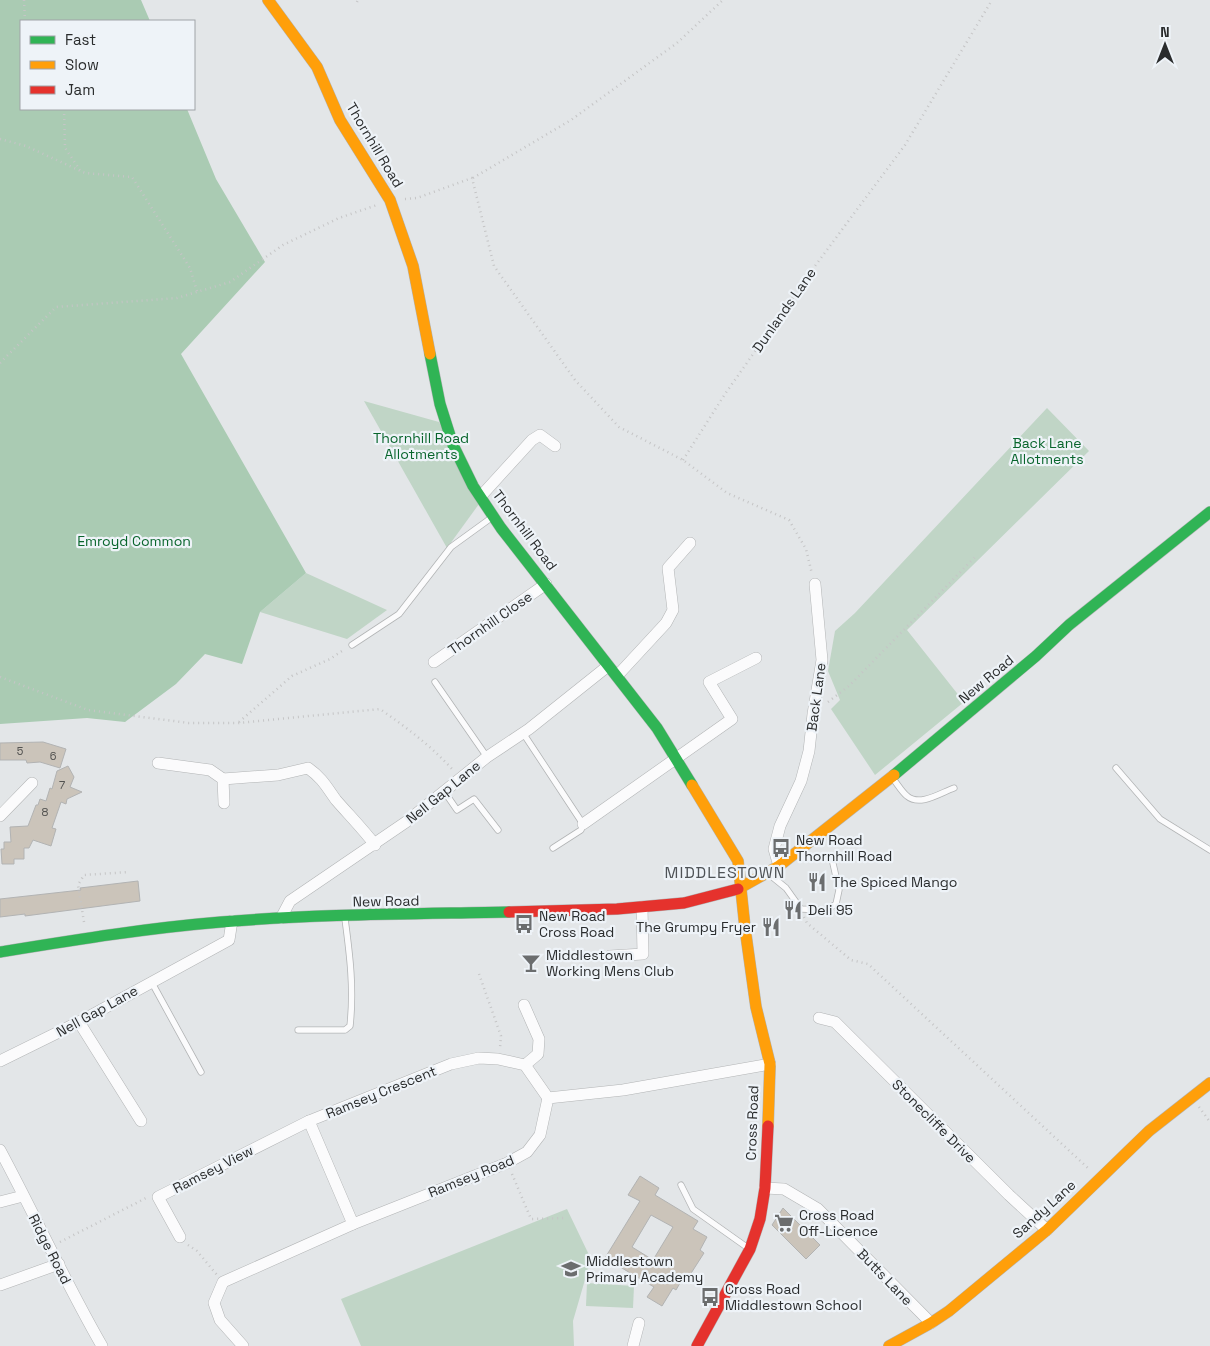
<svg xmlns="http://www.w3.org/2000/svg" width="1210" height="1346" font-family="'Space Grotesk',sans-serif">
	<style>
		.green { fill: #c0d5c6 }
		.forest { fill: #aacbb3 }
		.building { fill: #cbc4ba; stroke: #b2b3b3; fill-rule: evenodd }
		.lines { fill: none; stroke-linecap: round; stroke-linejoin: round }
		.lane-casing { stroke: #b2b4b5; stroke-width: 7 }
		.street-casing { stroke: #b2b4b5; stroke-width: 12 }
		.fast-casing { stroke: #b2b4b5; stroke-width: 12 }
		.slow-casing { stroke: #b2b4b5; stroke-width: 12 }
		.jam-casing { stroke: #b2b4b5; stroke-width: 12 }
		.path { stroke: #c5c5c6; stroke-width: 2.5; stroke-dasharray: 1 4; stroke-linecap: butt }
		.lane { stroke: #fbfbfc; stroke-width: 5.5 }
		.street { stroke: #fbfbfc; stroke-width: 11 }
		.fast { stroke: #30b455; stroke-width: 11 }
		.slow { stroke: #ff9f0a; stroke-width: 11 }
		.jam { stroke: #e5322d; stroke-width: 11 }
		.labels { text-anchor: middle; stroke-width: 4.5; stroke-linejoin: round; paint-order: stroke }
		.number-label { font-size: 11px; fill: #525250 }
		.street-label { font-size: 14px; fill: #2a2c2d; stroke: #eef3f8 }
		.park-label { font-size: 14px; fill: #08652c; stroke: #eef3f8 }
		.poi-label { font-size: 14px; fill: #2a2c2d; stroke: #eef3f8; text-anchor: start }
		.quarter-label { font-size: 16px; letter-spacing: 1px; fill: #4f5357; stroke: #eef3f8 }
	</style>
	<rect width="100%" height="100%" fill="#e3e6e8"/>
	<g class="green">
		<path d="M364 401 439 422 479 504 447 548Z"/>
		<path d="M1047 408 1089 451 907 630 964 702 875 775 831 709 840 700 828 671 835 631 855 613Z"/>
		<path d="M306 573 387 610 347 639 260 612Z"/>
		<path d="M567 1209 591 1259 573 1321 574 1346H361L341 1299Z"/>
		<path d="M587 1283 634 1286 633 1308 586 1306Z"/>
	</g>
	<path class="forest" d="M0 0H141L150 21H21V109H187L216 179 265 262 181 354 306 573 260 612 242 664 205 654 176 684 125 722 87 718 0 724Z"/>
	<g class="building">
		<path d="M43 742 66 749 60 768 40 762 27 763 26 760H0V743Z"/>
		<path d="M68 766 74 777 70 787 82 792 67 799 66 804 61 802 52 828 56 829 51 846 33 840 29 848H24V859H14V864H2L1 849H4V842H11L10 827 28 826 36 805H38L40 799 46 801 50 788 52 789 57 771Z"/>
		<path d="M138 881 140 901 25 916V914L0 917V899L81 890 80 888Z"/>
		<path d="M640 1176 659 1188 655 1195 698 1221 693 1229 707 1237 700 1250 704 1253 688 1278 684 1276 676 1290 673 1288 662 1306 647 1297 654 1287 605 1258 640 1201 628 1195ZM651 1215 673 1227 653 1260 632 1247Z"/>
		<path d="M783 1208 820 1245 806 1259 772 1225Z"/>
	</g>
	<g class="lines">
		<g class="lane-casing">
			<g id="lane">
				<path d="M352 645 399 614 451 547 491 518"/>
				<path d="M435 682 487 757"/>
				<path d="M523 733 583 824 581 830 553 848"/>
				<path d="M1116 768 1160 819 1210 850"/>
				<path d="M894 780C898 785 902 792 907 796 920 807 940 793 954 788"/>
				<path d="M444 791 457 810 474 799 498 830"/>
				<path d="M770 875 786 888 801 909 826 910 836 904 839 890 832 859"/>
				<path d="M151 981 201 1072"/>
				<path d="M298 1030H345L350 1026C354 989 350 956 345 919"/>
				<path d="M681 1185 693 1209 748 1248"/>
			</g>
		</g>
		<g class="street-casing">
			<g id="street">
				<path d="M481 496 532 440 540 435 555 446"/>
				<path d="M434 662 546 584"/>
				<path d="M617 676 666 623 673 610 668 568 690 543"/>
				<path d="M158 763 210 770 223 779 278 775 308 768C322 778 326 786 336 800 349 815 363 829 375 845"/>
				<path d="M223 779 224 803"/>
				<path d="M0 816 32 783"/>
				<path d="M583 824 732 719 709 682 756 658"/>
				<path d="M779 866 774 849 780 826 801 781 809 751 813 714 822 660 815 584"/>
				<path d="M281 918 290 901 406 822 487 757 529 729 608 666"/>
				<path d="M610 956 643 954 642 907"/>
				<path d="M524 1005 539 1039 538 1054 525 1065"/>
				<path d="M819 1018 835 1022 1009 1195 1047 1230"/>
				<path d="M79 1022 141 1121"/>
				<path d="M0 1061 79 1022 229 940 232 921"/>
				<path d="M0 1150C35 1215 65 1282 102 1346"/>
				<path d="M765 1188 784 1189 818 1209 931 1323"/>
				<path d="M0 1202 23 1196"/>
				<path d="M353 1224 309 1121 451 1064 479 1058 498 1059 525 1065 548 1098"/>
				<path d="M180 1237 158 1197 309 1121"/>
				<path d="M0 1285 59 1264"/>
				<path d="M243 1346 220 1320 214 1303 223 1282 353 1224 507 1163 527 1152 540 1135 548 1098 623 1090 770 1064"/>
				<path d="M633 1346 639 1323"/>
			</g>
		</g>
		<g class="fast-casing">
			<g id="fast">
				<path d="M430 354 440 404 453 445 473 486 501 528 657 728 692 785"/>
				<path d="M894 775 1036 656 1069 625 1210 512"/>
				<path d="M0 952C74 940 147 928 221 922 317 914 413 914 509 912"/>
			</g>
		</g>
		<g class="slow-casing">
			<g id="slow">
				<path d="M268 0 317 67 340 120 390 200 413 266 430 354"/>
				<path d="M692 785 738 861 745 928 756 1007 770 1064 768 1126"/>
				<path d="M738 889 779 866 894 775"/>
				<path d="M889 1346 931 1323 949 1311 1047 1230 1149 1131 1210 1083"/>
			</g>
		</g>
		<g class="jam-casing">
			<g id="jam">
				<path d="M509 912 617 909 684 903 738 889"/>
				<path d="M697 1346 750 1249 760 1219 765 1188 768 1126"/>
			</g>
		</g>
		<g class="path">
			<path d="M24 0 25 21"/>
			<path d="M357 2 358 0"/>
			<path d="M64 109 65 148 80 170"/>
			<path d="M0 139 26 146 85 173 132 177 190 268 197 291"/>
			<path d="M473 178 571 120 677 43 723 0"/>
			<path d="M405 199 417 198 472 178 494 266 575 380 619 427 683 460 727 493 789 520 806 549 812 574"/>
			<path d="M0 363 56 307 177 298 230 282 283 245 339 218 377 205"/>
			<path d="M683 460 725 394 815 266 905 145 992 0"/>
			<path d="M0 677 88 710 189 723H238L380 709C407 728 430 745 452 769"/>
			<path d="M828 702 849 686 975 557"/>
			<path d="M239 722 292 676 330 659 345 649"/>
			<path d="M804 917 807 923 851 960 868 964 1090 1170"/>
			<path d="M84 922 78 885 84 875 129 872"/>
			<path d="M479 974 501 1036 500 1048"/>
			<path d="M1199 1107 1210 1122"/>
			<path d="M512 1174 531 1219 565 1218"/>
			<path d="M60 1242 146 1198"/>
			<path d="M188 1245 197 1251 217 1275"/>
		</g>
		<use href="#lane" class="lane"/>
		<use href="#street" class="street"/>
		<use href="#fast" class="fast"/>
		<use href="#slow" class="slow"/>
		<use href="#jam" class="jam"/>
	</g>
	<defs>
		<g id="bus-bare" transform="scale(1.5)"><path d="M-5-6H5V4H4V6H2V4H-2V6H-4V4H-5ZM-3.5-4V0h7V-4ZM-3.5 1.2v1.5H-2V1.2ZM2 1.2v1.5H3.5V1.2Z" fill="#6b6d6e" stroke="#eef3f8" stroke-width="2.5" paint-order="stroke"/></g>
		<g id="restaurant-bare" transform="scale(1.5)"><path d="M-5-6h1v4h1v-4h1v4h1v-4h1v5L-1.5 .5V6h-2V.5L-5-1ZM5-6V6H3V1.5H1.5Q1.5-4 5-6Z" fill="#6b6d6e" stroke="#eef3f8" stroke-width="2.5" paint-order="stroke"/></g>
		<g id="bar-bare" transform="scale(1.5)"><path d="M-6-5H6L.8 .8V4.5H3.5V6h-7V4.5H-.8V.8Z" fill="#6b6d6e" stroke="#eef3f8" stroke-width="2.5" paint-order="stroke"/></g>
		<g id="supermarket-bare" transform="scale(1.5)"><path d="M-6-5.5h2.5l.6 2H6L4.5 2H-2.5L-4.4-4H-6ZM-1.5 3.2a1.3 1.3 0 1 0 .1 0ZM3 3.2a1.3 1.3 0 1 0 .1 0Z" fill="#6b6d6e" stroke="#eef3f8" stroke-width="2.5" paint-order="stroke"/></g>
		<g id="school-bare" transform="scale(1.5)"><path d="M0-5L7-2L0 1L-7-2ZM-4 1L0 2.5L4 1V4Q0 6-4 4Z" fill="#6b6d6e" stroke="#eef3f8" stroke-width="2.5" paint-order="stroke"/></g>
	</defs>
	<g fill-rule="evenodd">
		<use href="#bus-bare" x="781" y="848"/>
		<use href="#restaurant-bare" x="817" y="882"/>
		<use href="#restaurant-bare" x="793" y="910"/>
		<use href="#bus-bare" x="524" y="924"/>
		<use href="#restaurant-bare" x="771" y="927"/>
		<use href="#bar-bare" x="531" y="963"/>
		<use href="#supermarket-bare" x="784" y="1223"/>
		<use href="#school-bare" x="571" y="1269"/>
		<use href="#bus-bare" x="710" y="1297"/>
	</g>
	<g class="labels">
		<g class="number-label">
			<text x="20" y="755">5</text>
			<text x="53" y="760">6</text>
			<text x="62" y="789">7</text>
			<text x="45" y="816">8</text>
		</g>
		<g class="street-label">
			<text transform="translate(375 145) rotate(59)" y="5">Thornhill Road</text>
			<text transform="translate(784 310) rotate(-55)" y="5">Dunlands Lane</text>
			<text transform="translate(525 530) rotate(53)" y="5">Thornhill Road</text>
			<text transform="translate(490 623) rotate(-35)" y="5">Thornhill Close</text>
			<text transform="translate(986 679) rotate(-40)" y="5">New Road</text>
			<text transform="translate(816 697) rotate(-82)" y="5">Back Lane</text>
			<text transform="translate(443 792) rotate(-39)" y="5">Nell Gap Lane</text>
			<text transform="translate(386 901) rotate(-1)" y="5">New Road</text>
			<text transform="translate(97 1011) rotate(-29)" y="5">Nell Gap Lane</text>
			<text transform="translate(381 1092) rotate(-22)" y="5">Ramsey Crescent</text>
			<text transform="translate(934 1121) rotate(45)" y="5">Stonecliffe Drive</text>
			<text transform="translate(752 1123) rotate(-88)" y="5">Cross Road</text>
			<text transform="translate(213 1169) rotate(-27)" y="5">Ramsey View</text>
			<text transform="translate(471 1176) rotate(-22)" y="5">Ramsey Road</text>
			<text transform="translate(1044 1209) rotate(-42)" y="5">Sandy Lane</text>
			<text transform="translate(50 1249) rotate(63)" y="5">Ridge Road</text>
			<text transform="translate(885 1277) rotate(46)" y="5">Butts Lane</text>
		</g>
		<g class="park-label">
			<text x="421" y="443">Thornhill Road<tspan x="421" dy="16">Allotments</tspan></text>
			<text x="1047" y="448">Back Lane<tspan x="1047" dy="16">Allotments</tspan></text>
			<text x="134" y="546">Emroyd Common</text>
		</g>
		<g class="poi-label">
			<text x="796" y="845">New Road<tspan x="796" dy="16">Thornhill Road</tspan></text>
			<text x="832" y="887">The Spiced Mango</text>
			<text x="808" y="915">Deli 95</text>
			<text x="539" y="921">New Road<tspan x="539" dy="16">Cross Road</tspan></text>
			<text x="756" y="932" text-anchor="end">The Grumpy Fryer</text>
			<text x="546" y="960">Middlestown<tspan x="546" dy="16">Working Mens Club</tspan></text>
			<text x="799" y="1220">Cross Road<tspan x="799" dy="16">Off-Licence</tspan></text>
			<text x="586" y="1266">Middlestown<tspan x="586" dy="16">Primary Academy</tspan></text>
			<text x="725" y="1294">Cross Road<tspan x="725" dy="16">Middlestown School</tspan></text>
		</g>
		<g class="quarter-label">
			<text x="725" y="878">MIDDLESTOWN</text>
		</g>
	</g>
	<rect x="20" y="20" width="175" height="90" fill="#eef3f8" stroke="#a0a3a7"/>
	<rect x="30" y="36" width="25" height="8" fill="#30b455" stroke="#a0a3a7"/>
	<text x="65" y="45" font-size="15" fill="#2a2c2d">Fast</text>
	<rect x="30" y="61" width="25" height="8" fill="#ff9f0a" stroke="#a0a3a7"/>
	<text x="65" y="70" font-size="15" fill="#2a2c2d">Slow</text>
	<rect x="30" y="86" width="25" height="8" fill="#e5322d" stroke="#a0a3a7"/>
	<text x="65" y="95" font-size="15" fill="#2a2c2d">Jam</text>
	<g transform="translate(1165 45)" stroke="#eef3f8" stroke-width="4" paint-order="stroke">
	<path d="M0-4L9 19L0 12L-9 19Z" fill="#2a2c2d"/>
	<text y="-8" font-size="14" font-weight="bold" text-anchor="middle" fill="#2a2c2d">N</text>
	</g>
</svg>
